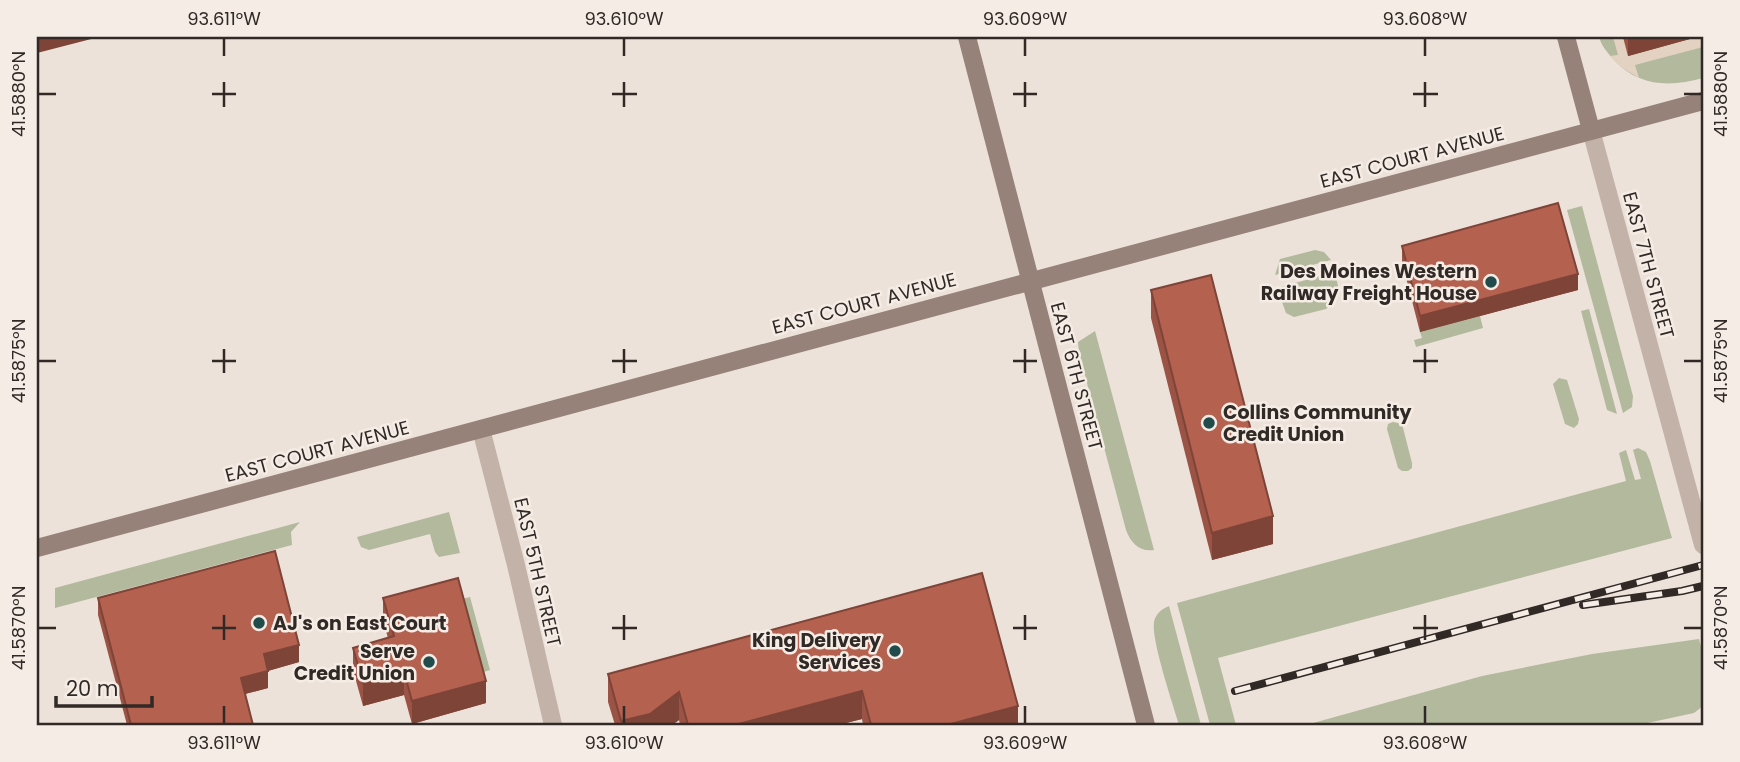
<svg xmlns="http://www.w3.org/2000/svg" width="1740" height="762" font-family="Poppins,sans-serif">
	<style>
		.green { fill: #b2b99c }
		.plaza { fill: #e3d2c2 }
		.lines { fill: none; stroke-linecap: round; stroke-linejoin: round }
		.street { stroke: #c3b2a7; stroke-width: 18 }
		.secondary { stroke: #968279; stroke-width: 18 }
		.rail-casing { stroke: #312926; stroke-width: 8 }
		.rail { stroke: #f5ede5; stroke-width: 5; stroke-dasharray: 16; stroke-linecap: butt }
		.wall { fill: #9b5345 }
		.shaded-wall { fill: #7e4438 }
		.building { fill: #b46150; stroke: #7e4438; stroke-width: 2 }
		.ticks { fill: none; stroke: #312926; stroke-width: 2.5 }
		.poi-dot { fill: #224c4c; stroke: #f5ede5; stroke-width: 2.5 }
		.labels { text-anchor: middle; stroke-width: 5; stroke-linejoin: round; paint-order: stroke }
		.street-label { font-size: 19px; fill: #312926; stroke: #f5ede5 }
		.poi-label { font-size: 19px; font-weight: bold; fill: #312926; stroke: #f5ede5; text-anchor: end }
		.neatline { fill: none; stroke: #312926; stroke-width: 2.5 }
		.ticks-label { font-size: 18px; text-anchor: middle; fill: #312926 }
	</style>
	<rect width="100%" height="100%" fill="#ede2d9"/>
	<g class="green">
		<path d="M1599 37H1703V78C1670 87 1639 87 1614 60 1607 52 1602 47 1599 37Z"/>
		<path d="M1582 206 1633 396 1632 407 1623 413 1567 210Z"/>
		<path d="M1315 250 1324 252 1331 260 1275 275 1280 259Z"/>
		<path d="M1335 272 1338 286 1332 304 1326 309 1294 317 1286 313 1277 288Z"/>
		<path d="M1589 309 1617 414 1607 410 1581 311Z"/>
		<path d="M1480 316 1483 328 1416 347 1414 340 1422 338 1420 332Z"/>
		<path d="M1095 331 1154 550C1139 552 1131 543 1126 530L1079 353 1078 342Z"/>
		<path d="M1559 378 1567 380 1579 419 1578 424 1574 428 1565 424 1553 384Z"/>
		<path d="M1393 422 1402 424 1412 463V468L1408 471H1402L1398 468 1387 429 1388 424Z"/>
		<path d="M1638 448 1646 452 1650 461 1672 538 1218 658 1236 725H1210L1177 603 1626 481 1619 453 1626 450 1635 480 1641 479 1633 450Z"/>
		<path d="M449 512 460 553 439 557 435 552 430 534 369 550 361 547 357 537Z"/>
		<path d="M300 522 291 532 292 545 55 608V588Z"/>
		<path d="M470 597 490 670 477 674 458 600Z"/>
		<path d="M1169 606 1201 725H1179C1173 704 1151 640 1154 622 1156 613 1162 609 1169 606Z"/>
		<path d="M1699 639 1703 654V706L1694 713 1638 725H1306L1482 676 1592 654Z"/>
	</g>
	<path class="plaza" d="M1613 37H1623L1629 56 1697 37H1703V47L1635 65 1639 78 1621 67 1610 56 1618 55Z"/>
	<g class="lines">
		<g class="street">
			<path d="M1591 130 1703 545"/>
			<path d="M481 429 516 565 553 725"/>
		</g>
		<g class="secondary">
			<path d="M967 37 1146 725"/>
			<path d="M1566 37 1591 130"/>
			<path d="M37 548 1703 101"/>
		</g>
		<g class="rail-casing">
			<g id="rail">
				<path d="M1583 605 1682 591 1703 586"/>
				<path d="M1235 691 1703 565"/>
			</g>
		</g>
		<use href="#rail" class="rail"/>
	</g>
	<g class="wall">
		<path d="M1623 37H1697L1628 56Z"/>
		<path d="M1402 246 1578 290 1420 332 1402 262Z"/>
		<path d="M1151 290 1273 544 1212 560 1151 318Z"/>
		<path d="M982 573 1018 725H863L862 719 838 725H680L679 720 672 725H615L608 702V674Z"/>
		<path d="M98 598 299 662 268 671V688L245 694 253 725H127L98 615Z"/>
		<path d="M383 598 486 703 412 724 404 695 363 706 353 670V648L388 638 383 621Z"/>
	</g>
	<g class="shaded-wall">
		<path d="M37 37H99L37 53Z"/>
		<path d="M1628 37H1697L1628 56Z"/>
		<path d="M1578 274V290L1420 332V316Z"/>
		<path d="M1273 516V544L1212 560V533Z"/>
		<path d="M299 645V662L264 672V654Z"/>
		<path d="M268 671V688L241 695V678Z"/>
		<path d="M404 672V695L363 706V683Z"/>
		<path d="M486 681V703L412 724V701Z"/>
		<path d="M862 691V719L838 725H735Z"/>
		<path d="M679 692V720L672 725H621V721Z"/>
		<path d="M1018 706V725H947Z"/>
	</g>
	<g class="building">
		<path d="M1558 203 1578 274 1420 316 1402 246Z"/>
		<path d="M1211 275 1273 516 1212 533 1151 290Z"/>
		<path d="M275 551 299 645 264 654 268 671 241 678 253 725H131L98 598Z"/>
		<path d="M982 573 1018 706 947 725H871L862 691 735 725H688L679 692 650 714 621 721 608 674Z"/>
		<path d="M458 578 486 681 412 701 404 672 363 683 353 648 394 636 383 598Z"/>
	</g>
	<path class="ticks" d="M224 38V56M624 38V56M1025 38V56M1425 38V56M224 82V107M624 82V107M1025 82V107M1425 82V107M38 94H56M212 94H236M612 94H637M1013 94H1037M1413 94H1438M1684 94H1702M224 349V373M624 349V373M1025 349V373M1425 349V373M38 361H56M212 361H236M612 361H637M1013 361H1037M1413 361H1438M1684 361H1702M224 615V640M624 615V640M1025 615V640M1425 615V640M38 628H56M212 628H236M612 628H637M1013 628H1037M1413 628H1438M1684 628H1702M224 706V724M624 706V724M1025 706V724M1425 706V724"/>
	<g class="poi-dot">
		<circle cx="1491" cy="282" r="7"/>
		<circle cx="1209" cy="423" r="7"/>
		<circle cx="259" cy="623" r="7"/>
		<circle cx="895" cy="651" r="7"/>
		<circle cx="429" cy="662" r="7"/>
	</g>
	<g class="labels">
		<g class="street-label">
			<text transform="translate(1412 157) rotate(-15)" y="7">EAST COURT AVENUE</text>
			<text transform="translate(1649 265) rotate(75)" y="7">EAST 7TH STREET</text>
			<text transform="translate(864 303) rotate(-15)" y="7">EAST COURT AVENUE</text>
			<text transform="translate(1077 376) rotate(75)" y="7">EAST 6TH STREET</text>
			<text transform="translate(317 451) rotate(-15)" y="7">EAST COURT AVENUE</text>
			<text transform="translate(538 572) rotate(77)" y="7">EAST 5TH STREET</text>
		</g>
		<g class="poi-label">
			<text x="1477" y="278">Des Moines Western<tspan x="1477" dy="22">Railway Freight House</tspan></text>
			<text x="1223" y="419" text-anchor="start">Collins Community<tspan x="1223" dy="22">Credit Union</tspan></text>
			<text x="273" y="630" text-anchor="start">AJ's on East Court</text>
			<text x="881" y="647">King Delivery<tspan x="881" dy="22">Services</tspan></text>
			<text x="415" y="658">Serve<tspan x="415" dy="22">Credit Union</tspan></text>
		</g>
	</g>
	<rect width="1740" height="762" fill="none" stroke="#f5ede5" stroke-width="77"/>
	<path d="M56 696v10h96v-10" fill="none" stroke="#312926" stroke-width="3.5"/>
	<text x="66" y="696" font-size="21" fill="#312926" stroke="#f5ede5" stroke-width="5" paint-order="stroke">20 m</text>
	<rect x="38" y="38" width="1664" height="686" class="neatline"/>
	<g class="ticks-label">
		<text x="224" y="25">93.611°W</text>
		<text x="624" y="25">93.610°W</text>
		<text x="1025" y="25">93.609°W</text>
		<text x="1425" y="25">93.608°W</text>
		<text transform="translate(19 94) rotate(-90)" y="6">41.5880°N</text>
		<text transform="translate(1721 94) rotate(-90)" y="6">41.5880°N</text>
		<text transform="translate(19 361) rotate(-90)" y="6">41.5875°N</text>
		<text transform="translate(1721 361) rotate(-90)" y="6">41.5875°N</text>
		<text transform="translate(19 628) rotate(-90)" y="6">41.5870°N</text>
		<text transform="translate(1721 628) rotate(-90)" y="6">41.5870°N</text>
		<text x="224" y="749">93.611°W</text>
		<text x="624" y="749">93.610°W</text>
		<text x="1025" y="749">93.609°W</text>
		<text x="1425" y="749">93.608°W</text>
	</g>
</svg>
